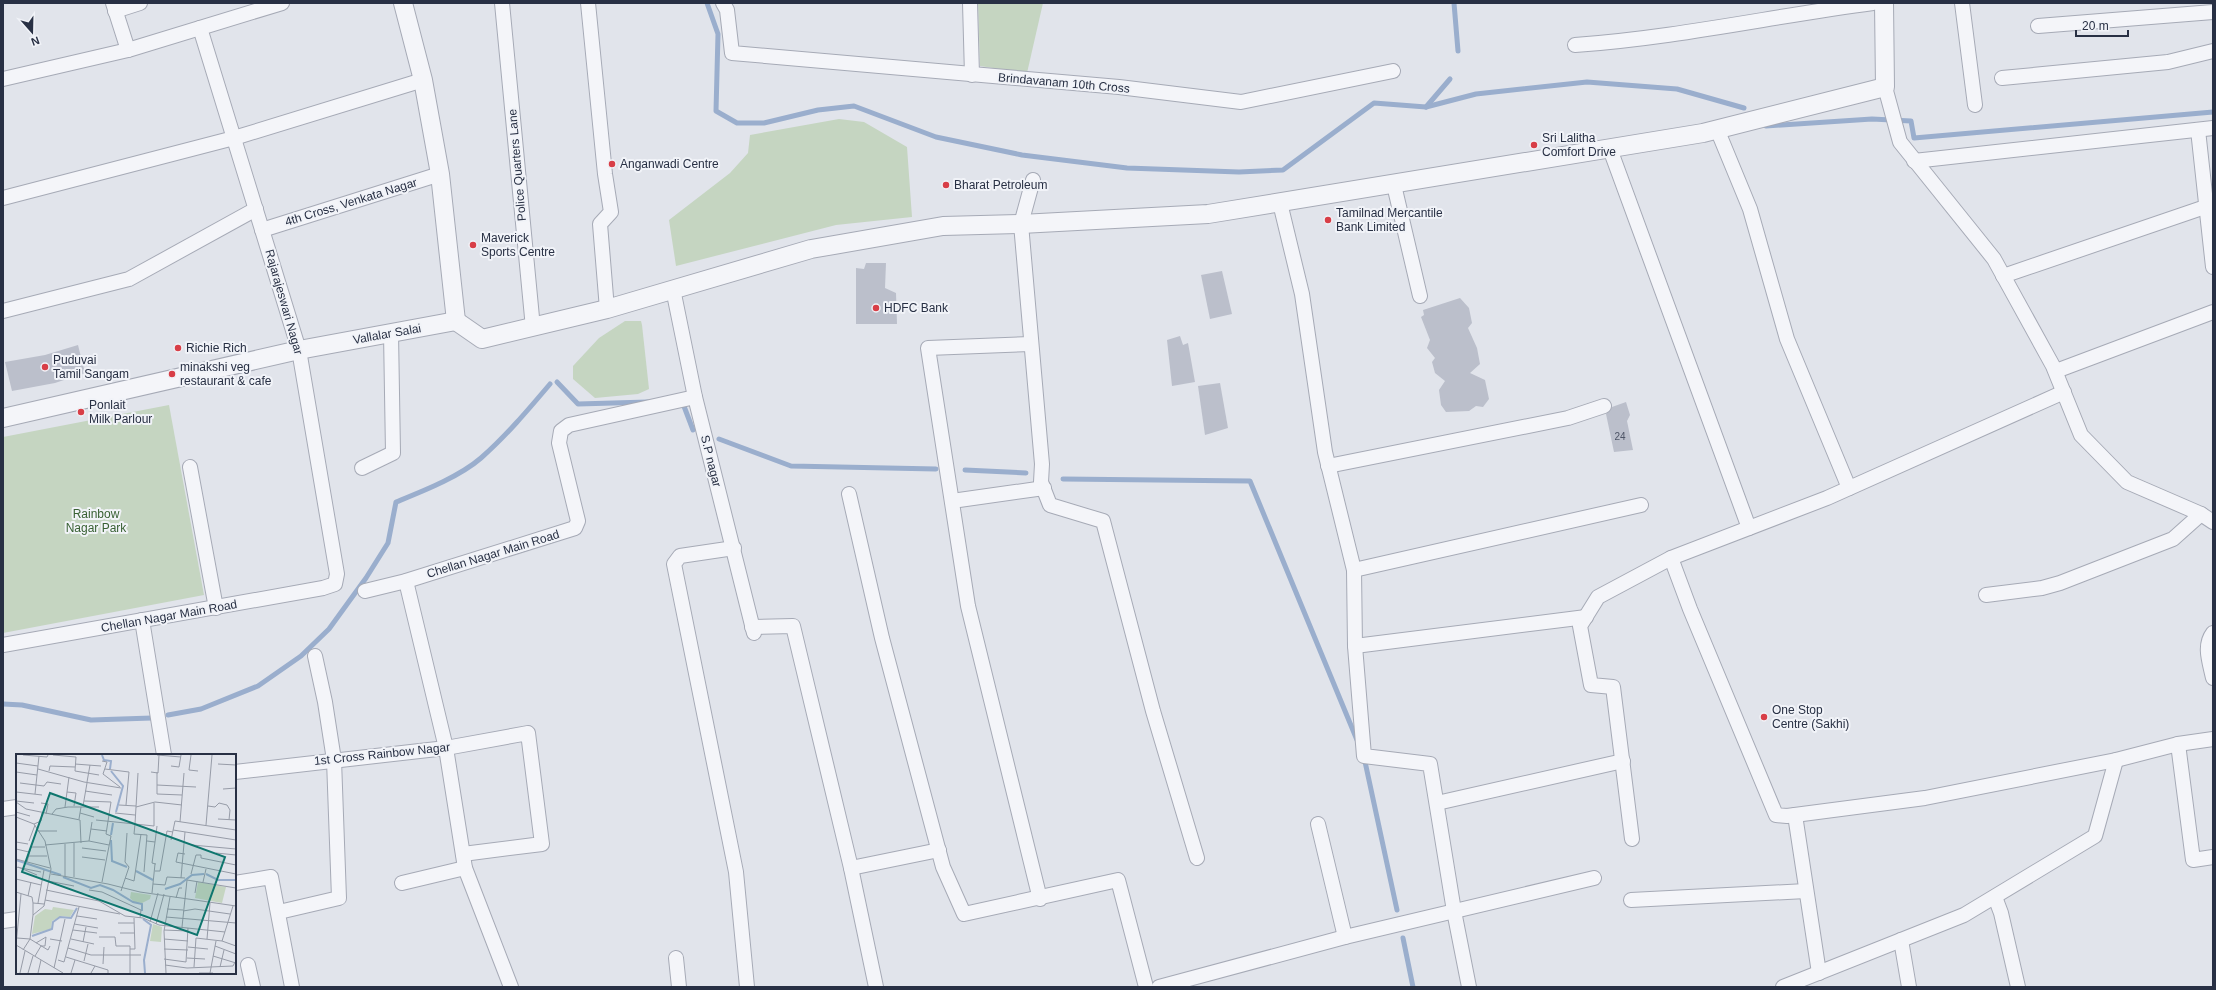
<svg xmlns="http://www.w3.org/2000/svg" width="2216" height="990" font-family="Helvetica,sans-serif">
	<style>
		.green { fill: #c5d5c1 }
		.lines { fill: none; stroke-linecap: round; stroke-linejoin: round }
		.stream { stroke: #9aaecd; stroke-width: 5 }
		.building { fill: #bbbfcb }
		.minor-casing { stroke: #a6aab6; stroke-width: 16 }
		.tertiary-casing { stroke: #a6aab6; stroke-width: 20 }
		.minor { stroke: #f4f5f9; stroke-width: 14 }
		.tertiary { stroke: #f4f5f9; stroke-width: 18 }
		.poi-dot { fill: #d83e47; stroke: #f1f3f8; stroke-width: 1.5 }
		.labels { text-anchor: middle; stroke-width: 4; stroke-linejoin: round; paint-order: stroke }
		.number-label { font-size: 10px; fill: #4d5466 }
		.street-label { font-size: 12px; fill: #283044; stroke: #f1f3f8 }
		.poi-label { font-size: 12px; fill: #283044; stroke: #f1f3f8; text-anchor: start }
		.park-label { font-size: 12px; fill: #396134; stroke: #f1f3f8 }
		.inset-river { fill: none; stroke: #9aaecd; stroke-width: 2 }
		.inset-road { fill: none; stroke: #979ca8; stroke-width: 1 }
		.view { fill: #0f766e; fill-opacity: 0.15; stroke: #0f766e; stroke-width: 2 }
		.inset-edge { fill: none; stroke: #283044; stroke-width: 2 }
	</style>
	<rect width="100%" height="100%" fill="#e1e4eb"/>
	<g class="green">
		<path d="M978 3H1043L1027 73 980 66Z"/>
		<path d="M839 119 864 122 907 147 912 217 836 225 676 266 669 220 730 173 748 153 750 135Z"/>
		<path d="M625 321H641L642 325 649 389 638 394 595 398 573 379V366L599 338Z"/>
		<path d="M169 405 204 595 3 633V437Z"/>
	</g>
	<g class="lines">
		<g class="stream">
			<path d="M707 3 718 34 716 111 737 123H764L818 110 854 106 936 137 1022 155 1127 168 1239 172 1283 170 1374 103 1426 107 1476 94 1587 82 1677 89 1744 108"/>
			<path d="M1454 3 1458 51"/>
			<path d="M1426 107 1450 79"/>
			<path d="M1766 126 1872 119 1911 121 1914 138 2213 112"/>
			<path d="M557 382 578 404 648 402"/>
			<path d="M682 401 693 430"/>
			<path d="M719 439 791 466 936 469"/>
			<path d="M965 470 1026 473"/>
			<path d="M1063 479 1250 481 1357 740"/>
			<path d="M3 704 22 705 91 720 152 718"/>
			<path d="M168 715 201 709 258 686 301 656 329 629 366 578 388 543 396 502C423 491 459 477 481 458 506 436 528 410 550 384"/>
			<path d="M1364 757 1397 910"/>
			<path d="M1403 938 1413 987"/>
		</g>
	</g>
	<g class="building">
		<path d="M866 263H886L885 288 896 293 897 324H856V268L864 269Z"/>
		<path d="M1222 271 1232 314 1210 319 1201 275Z"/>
		<path d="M1460 298 1469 308 1472 323 1468 328 1477 348 1480 364 1470 373 1485 380 1489 399 1483 407 1476 406 1469 411 1446 412 1441 405 1439 390 1445 381 1435 373 1432 362 1435 358 1427 348 1430 340 1421 317 1424 315 1423 310Z"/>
		<path d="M1180 336 1183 345 1188 343 1195 382 1172 386 1167 340Z"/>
		<path d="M78 345 85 373 55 383 12 391 5 362 45 355Z"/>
		<path d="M1220 383 1228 428 1205 435 1198 386Z"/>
		<path d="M1626 402 1630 415 1627 421 1633 450 1614 452 1606 414 1612 407Z"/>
	</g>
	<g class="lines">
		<g class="minor-casing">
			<g id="minor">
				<path d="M113 3 128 50"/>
				<path d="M502 3 533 328"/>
				<path d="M588 3 605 174 611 212 600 224 607 309"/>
				<path d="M723 3 727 10 732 53 1119 87 1241 102 1393 71"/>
				<path d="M970 3 972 75"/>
				<path d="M1962 3 1975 105"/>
				<path d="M115 11 140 3"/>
				<path d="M2038 26 2213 12"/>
				<path d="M1575 45C1675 38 1774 16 1873 3"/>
				<path d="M2002 78 2168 62 2213 51"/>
				<path d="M3 79 128 50 282 3"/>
				<path d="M1885 87 1900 142 1994 259 2053 366 2081 435 2127 482 2201 514 2213 522"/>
				<path d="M1717 129 1750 209 1787 339 1849 488"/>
				<path d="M2198 130 2213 267"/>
				<path d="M1610 149 1749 528"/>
				<path d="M1914 161 2213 128"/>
				<path d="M1033 180 1021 224 1042 464 1041 482 1050 505 1103 521 1153 711 1197 858"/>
				<path d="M1394 185 1420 296"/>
				<path d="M3 198 234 138 423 80"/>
				<path d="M1280 203 1302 294 1325 452 1354 570 1355 646 1364 756 1430 764 1454 911 1469 987"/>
				<path d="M262 230 440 174"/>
				<path d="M2003 276 2205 207"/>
				<path d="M673 289 695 397 754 633"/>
				<path d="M3 311 129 279 256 209"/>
				<path d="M1031 344 928 348 968 606 1040 899"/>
				<path d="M2056 371 2213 312"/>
				<path d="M1328 466 1568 418 1604 406"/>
				<path d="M190 467 216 608"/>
				<path d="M362 468 393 453 391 333"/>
				<path d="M849 494 882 638 943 867 964 914 1118 880 1146 987"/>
				<path d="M952 501 1044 488"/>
				<path d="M734 548 680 556 674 564 736 872 747 987"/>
				<path d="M1671 558 1690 609 1776 815 1787 816 1925 798 2116 760 2178 744 2213 739"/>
				<path d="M1354 570 1641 505"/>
				<path d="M406 581 446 748 465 868 511 987"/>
				<path d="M365 591 406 581 575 528 578 521 559 443 561 431 569 425 695 397"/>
				<path d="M1986 595 2042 588 2060 583 2173 539 2201 514"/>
				<path d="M142 620 164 755"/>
				<path d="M752 627 793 626 851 868 939 850"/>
				<path d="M2213 633C2203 646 2210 663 2213 678"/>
				<path d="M3 645 323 588 335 584 337 574 299 350 200 28"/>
				<path d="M1355 646 1586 617"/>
				<path d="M2178 744 2193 860 2213 857"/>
				<path d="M235 772 446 748 528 733 542 844 463 854"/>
				<path d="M1437 803 1623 761"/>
				<path d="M3 809 17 807"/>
				<path d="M1795 815 1819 973"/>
				<path d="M1318 824 1345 937"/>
				<path d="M1632 839 1613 687 1591 685 1580 626 1598 597 1671 558 1827 498 2064 392"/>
				<path d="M851 868 876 987"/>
				<path d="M235 883 271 877 292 987"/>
				<path d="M402 883 465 868"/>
				<path d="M1995 897 2001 913 2018 987"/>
				<path d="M1631 900 1806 891"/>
				<path d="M279 912 339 898 334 760 325 702 315 656"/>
				<path d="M3 921 17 919"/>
				<path d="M1901 940 1909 987"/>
				<path d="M676 958 679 987"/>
				<path d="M248 965 253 987"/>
				<path d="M1159 987 1345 937 1594 878"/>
				<path d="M1783 987 1964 915 2095 836 2116 760"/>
			</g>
		</g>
		<g class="tertiary-casing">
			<g id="tertiary">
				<path d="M403 3 423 80 440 174 456 321"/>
				<path d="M456 321 482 339 607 309 811 249 943 226 1021 224 1208 214 1703 133 1885 87 1884 3"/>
				<path d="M3 418 299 350 456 321"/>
			</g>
		</g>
		<use href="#minor" class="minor"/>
		<use href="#tertiary" class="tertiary"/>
	</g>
	<g class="poi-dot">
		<circle cx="1534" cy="145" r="4"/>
		<circle cx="612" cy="164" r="4"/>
		<circle cx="946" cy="185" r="4"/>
		<circle cx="1328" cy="220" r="4"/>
		<circle cx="473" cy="245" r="4"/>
		<circle cx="876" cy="308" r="4"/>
		<circle cx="178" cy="348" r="4"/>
		<circle cx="45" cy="367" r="4"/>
		<circle cx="172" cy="374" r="4"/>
		<circle cx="81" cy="412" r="4"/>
		<circle cx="1764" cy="717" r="4"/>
	</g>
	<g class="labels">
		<g class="number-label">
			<text x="1620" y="440">24</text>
		</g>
		<g class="street-label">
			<text transform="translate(1064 83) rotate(5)" y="4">Brindavanam 10th Cross</text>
			<text transform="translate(517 165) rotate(-95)" y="4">Police Quarters Lane</text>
			<text transform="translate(351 202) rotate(-17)" y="4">4th Cross, Venkata Nagar</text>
			<text transform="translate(284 302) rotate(74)" y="4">Rajarajeswari Nagar</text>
			<text transform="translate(387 334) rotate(-10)" y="4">Vallalar Salai</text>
			<text transform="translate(711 461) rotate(76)" y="4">S.P nagar</text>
			<text transform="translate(493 554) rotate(-17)" y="4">Chellan Nagar Main Road</text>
			<text transform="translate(169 616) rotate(-10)" y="4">Chellan Nagar Main Road</text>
			<text transform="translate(382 754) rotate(-6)" y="4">1st Cross Rainbow Nagar</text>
		</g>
		<g class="poi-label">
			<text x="1542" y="142">Sri Lalitha<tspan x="1542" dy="14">Comfort Drive</tspan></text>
			<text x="620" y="168">Anganwadi Centre</text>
			<text x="954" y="189">Bharat Petroleum</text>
			<text x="1336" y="217">Tamilnad Mercantile<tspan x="1336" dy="14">Bank Limited</tspan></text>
			<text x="481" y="242">Maverick<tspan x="481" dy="14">Sports Centre</tspan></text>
			<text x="884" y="312">HDFC Bank</text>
			<text x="186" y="352">Richie Rich</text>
			<text x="53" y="364">Puduvai<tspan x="53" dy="14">Tamil Sangam</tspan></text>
			<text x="180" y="371">minakshi veg<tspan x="180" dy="14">restaurant &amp; cafe</tspan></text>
			<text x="89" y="409">Ponlait<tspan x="89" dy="14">Milk Parlour</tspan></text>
			<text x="1772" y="714">One Stop<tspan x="1772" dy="14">Centre (Sakhi)</tspan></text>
		</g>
		<g class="park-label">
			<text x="96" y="518">Rainbow<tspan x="96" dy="14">Nagar Park</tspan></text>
		</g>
	</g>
	<g transform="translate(16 754)">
		<rect width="220" height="220" fill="#e1e4eb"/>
		<path d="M182 128 210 133 206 149 179 144ZM115 138 135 141 134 145 126 149 118 148 114 144ZM37 153 58 156 54 163 45 162 36 167 35 175 16 180 19 162 29 155 36 156ZM137 170 146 173 145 188 134 187Z" fill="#c5d5c1"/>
		<path class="inset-river" d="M86 1 88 6 95 7 94 15M95 17 107 32 100 58M95 81 97 69M95 86 96 107 111 113M0 106 45 121M120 117 137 126M190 120 202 126H220M47 123 75 134 84 131 97 136 117 148 126 150V157M149 135 164 130 176 121 188 120M127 165 135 171 128 206 129 219M16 182 36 175 37 168 44 163 55 164 61 154"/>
		<path class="inset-road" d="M7 1 31 3 32 1M37 1 60 3 59 17 83 21M141 1 165 3M175 1 173 16 182 17M86 7 91 8 87 20 104 33M0 9 22 12M59 10 85 12M202 10 220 11M155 12 163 13 165 1M22 15 68 28 105 34M89 15 113 18 110 51M33 17 34 12 59 13M0 18 21 21 19 40M135 18 142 19 143 1M141 18V40L166 41M21 21 23 2M71 28 74 11M4 29 28 32 31 28 45 30M141 31 180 33M207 35 220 34M69 37 96 41M0 38 26 41M51 38 60 39 58 52M0 47 18 49M68 47 95 48 90 80 95 82 86 128M0 48 10 55 64 66 65 89M25 49 32 50 30 60M103 51 120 52M67 52 71 29M192 52 199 53 203 49 211 51 214 56 213 66M49 53 53 23M120 53 122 19M0 58 14 62M64 59 78 63M99 59 119 61M36 60 40 55 52 53H83M0 63 18 70 25 67 26 59M63 65 65 53M202 65 220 66M80 66 119 70 120 53 139 48 166 51M164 68 168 19M190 71 196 1M75 75 91 77M157 76 220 86M22 77H41M155 86 159 67 220 76M13 87 19 71M73 87 76 68M131 87 139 88 136 109 140 110M0 88 12 90M139 88 141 72M58 89V123M49 90V122M29 91 73 87 93 91M176 91 220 95M66 94 90 97M0 95 13 98M200 99 220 101M169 100 162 99 160 108 220 120M185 101V104L220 111M13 102H31M66 103 89 106M0 105 34 114M11 108 15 93H29M0 113 25 118M2 113 21 121M139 117H144L151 77 157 78M128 118 131 81 118 80 119 70 138 72V49M35 120 92 130 124 138 220 152M175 120 180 101H185M109 124 118 127 125 80M165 124 169 78M0 125 25 131M32 127 58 132M187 128 190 115M137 130 149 131 151 123 169 124M30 136 83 147 109 162 127 164 143 171 209 178M73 136 86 138 125 156 124 164M105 137 113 113 109 108 111 79M0 138 16 143 17 149M136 139 139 110M179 139 181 127M12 142 15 128M160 144 163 134H166M29 146 104 160M22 149 28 116M151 155 167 156M167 157 179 155 214 160M17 161V149L28 150M61 162 81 165M150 163 220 169M134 168 142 139M102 169H118M58 170 82 174M140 170 148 140M166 173 171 126 220 134M57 176 81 179M148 176 172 177M104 179H118M83 183H99L100 192H114V219M1 184 14 185 32 196 34 192M34 185 46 187M55 185 78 190M148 185 172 187M191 185 194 149M206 187 217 152M67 188 70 173M0 191 5 140M0 191 47 219M199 192 220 200M172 193 192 195M52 194 75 201H125M114 195H119L118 164M148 195 172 196M7 196 14 185 17 161 28 152 35 115 29 87 18 70M19 202 25 192H29L30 183 20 189M197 202 220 209M50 203 79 212M171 204 189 205M148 205 170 208 172 174M42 206 48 208 63 153M68 207 72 190M87 210 88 193M149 211 171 214 217 212 219 208M178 213 180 184 206 187 220 192M204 213 208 196M38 214 49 165M4 219 9 197M12 219 17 202M22 219 25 206M55 219 59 206M75 219 79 212 92 216V219M150 219 148 177 154 143M183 219H197M194 219 200 187"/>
		<path class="view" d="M34 39 209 103 181 181 6 118Z"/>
		<rect width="220" height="220" class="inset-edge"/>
	</g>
	<rect width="2216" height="990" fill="none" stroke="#283044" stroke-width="8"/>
	<g transform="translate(32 32) rotate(160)" stroke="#f1f3f8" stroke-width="3" paint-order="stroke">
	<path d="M0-3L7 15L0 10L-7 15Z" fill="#283044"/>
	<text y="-6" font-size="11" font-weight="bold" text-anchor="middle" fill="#283044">N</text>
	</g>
	<path d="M2076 30v6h52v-6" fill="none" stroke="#283044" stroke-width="2"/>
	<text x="2082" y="30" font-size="12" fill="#283044" stroke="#f1f3f8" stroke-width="3" paint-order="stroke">20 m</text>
</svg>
